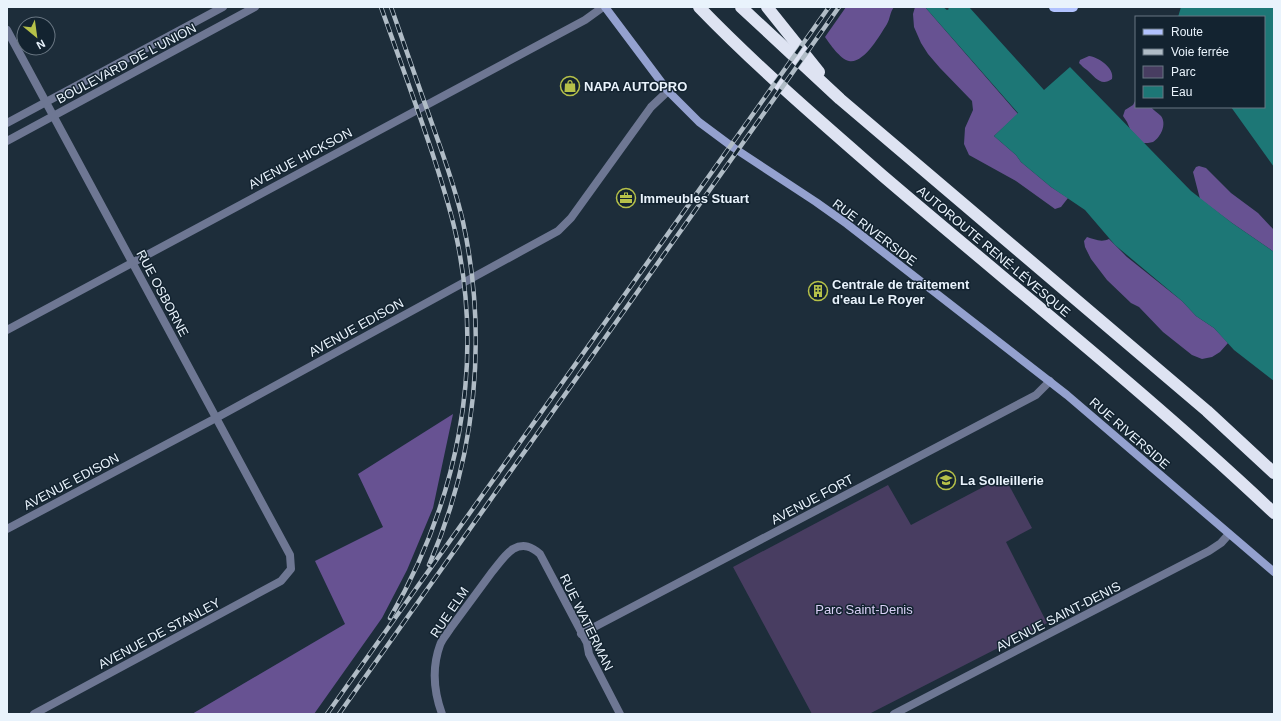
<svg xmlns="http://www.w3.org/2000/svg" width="1281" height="721" font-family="Helvetica,sans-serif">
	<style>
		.green { fill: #483d61 }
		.forest { fill: #675292 }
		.water { fill: #1d7776 }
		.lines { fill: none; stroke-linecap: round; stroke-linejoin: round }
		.street { stroke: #6e7793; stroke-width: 8 }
		.secondary { stroke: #94a1cf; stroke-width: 8 }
		.primary { stroke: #b1c2fe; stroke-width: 10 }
		.highway { stroke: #dee3f2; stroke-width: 12 }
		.rail-casing { stroke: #b0bcc6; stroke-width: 4.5 }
		.rail { stroke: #132330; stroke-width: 3; stroke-dasharray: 9; stroke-linecap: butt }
		.labels { text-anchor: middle; stroke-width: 3; stroke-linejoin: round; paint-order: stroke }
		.street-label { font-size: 13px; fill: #e9f3fc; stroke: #132330 }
		.poi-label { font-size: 13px; font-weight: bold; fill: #e9f3fc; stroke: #132330; text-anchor: start }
		.park-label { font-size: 13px; fill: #dad0f6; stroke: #132330 }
	</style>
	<rect width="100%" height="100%" fill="#1d2d3a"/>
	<path class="green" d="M1004 476 1032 528 1006 542 1047 623 869 714H812L733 567 888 485 911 525Z"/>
	<g class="forest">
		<path d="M846 7H894C890 12 890 19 887 24 880 35 864 64 849 61 840 59 830 44 825 37Z"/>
		<path d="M915 7H925L1018 114 994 136 1016 155 1021 162 1051 187 1068 198 1061 207 1055 209 1016 181 969 155 964 144 965 128 973 110 972 101 940 68 928 54 921 43 914 27 913 14Z"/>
		<path d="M1089 56C1098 57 1115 68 1112 79 1101 87 1095 77 1087 70 1084 68 1082 66 1079 63L1080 60Z"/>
		<path d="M1136 99V107H1151C1153 110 1158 113 1161 116 1167 124 1161 137 1153 142 1150 143 1146 143 1143 143L1130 129 1127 122 1123 116 1125 110 1133 105Z"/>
		<path d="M1199 166 1206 168 1231 193 1258 213 1274 230V252L1232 223 1200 199 1193 172 1196 167Z"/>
		<path d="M1087 237C1094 239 1101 243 1109 239L1127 257 1182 301 1196 316 1214 328 1228 343 1220 352 1212 357 1202 359 1192 355 1163 332 1139 307 1131 303 1107 280 1091 259 1085 247 1084 241Z"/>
		<path d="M453 414 433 508 407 570 382 618 314 714H192L345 624 315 561 383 527 358 474Z"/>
	</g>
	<g class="water">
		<path d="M925 7H943L947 10 949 9 947 7H969L1044 90 1070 67 1191 191 1232 223 1274 252V381L1234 350 1214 328 1196 316 1182 301 1115 245 1085 210 1051 187 1021 162 1016 155 994 136 1018 113Z"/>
		<path d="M1181 7H1274V167L1231 107H1264V17H1178Z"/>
	</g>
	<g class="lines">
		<g class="street">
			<path d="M7 30 290 555 291 569 281 581 34 714"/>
			<path d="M7 123 223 7"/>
			<path d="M7 141 255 7"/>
			<path d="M7 330 585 20 603 7"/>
			<path d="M7 529 216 418 558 231 571 218 651 107 668 91"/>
			<path d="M581 634 1036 395 1050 381"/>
			<path d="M442 714C434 692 432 667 440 645 442 639 447 634 450 629 464 610 478 591 492 572 498 565 505 554 513 549 524 543 532 547 540 554L587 643 589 654 620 714"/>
			<path d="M894 714 1209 551 1221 543 1229 534"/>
		</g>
		<path class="secondary" d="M605 7 668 91 699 122 734 148 816 202 847 224 1067 395 1274 572"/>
		<path class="primary" d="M1054 7H1073"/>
		<g class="highway">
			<path d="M699 7C757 67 820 121 883 176 1014 288 1149 395 1274 513"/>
			<path d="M741 7 840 99 1207 411 1274 473"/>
			<path d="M767 7 819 72"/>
		</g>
		<g class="rail-casing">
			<g id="rail">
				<path d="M381 7C398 55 416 104 432 152 441 180 450 207 456 235 485 368 457 502 390 618"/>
				<path d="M391 7C404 44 417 81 430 118 442 152 455 186 463 222 488 337 476 457 429 565"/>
				<path d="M327 714 829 7"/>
				<path d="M339 714 839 7"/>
			</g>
		</g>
		<use href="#rail" class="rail"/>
	</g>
	<defs>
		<g id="shop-ring" transform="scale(1)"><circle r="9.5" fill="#132330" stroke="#b6c149" stroke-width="1.5"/><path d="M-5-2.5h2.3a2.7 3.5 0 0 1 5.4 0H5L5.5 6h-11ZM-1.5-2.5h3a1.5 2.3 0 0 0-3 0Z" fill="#b6c149"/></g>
		<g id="office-ring" transform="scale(1)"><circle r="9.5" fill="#132330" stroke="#b6c149" stroke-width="1.5"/><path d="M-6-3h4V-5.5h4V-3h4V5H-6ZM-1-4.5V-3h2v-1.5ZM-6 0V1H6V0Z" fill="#b6c149"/></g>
		<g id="building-ring" transform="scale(1)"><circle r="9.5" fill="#132330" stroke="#b6c149" stroke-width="1.5"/><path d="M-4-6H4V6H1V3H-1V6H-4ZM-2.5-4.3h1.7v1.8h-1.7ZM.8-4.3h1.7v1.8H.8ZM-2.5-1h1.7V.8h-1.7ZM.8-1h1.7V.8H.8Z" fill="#b6c149"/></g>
		<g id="school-ring" transform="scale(1)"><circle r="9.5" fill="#132330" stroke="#b6c149" stroke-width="1.5"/><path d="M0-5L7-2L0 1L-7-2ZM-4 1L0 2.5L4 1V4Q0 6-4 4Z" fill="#b6c149"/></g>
	</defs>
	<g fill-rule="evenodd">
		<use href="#shop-ring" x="570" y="86"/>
		<use href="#office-ring" x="626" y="198"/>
		<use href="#building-ring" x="818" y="291"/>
		<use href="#school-ring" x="946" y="480"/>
	</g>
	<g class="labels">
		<g class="street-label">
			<text transform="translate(126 63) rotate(-28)" y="5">BOULEVARD DE L'UNION</text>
			<text transform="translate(300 158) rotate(-28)" y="5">AVENUE HICKSON</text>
			<text transform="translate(875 232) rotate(37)" y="5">RUE RIVERSIDE</text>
			<text transform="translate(994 251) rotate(40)" y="5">AUTOROUTE RENÉ-LÉVESQUE</text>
			<text transform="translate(163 293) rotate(62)" y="5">RUE OSBORNE</text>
			<text transform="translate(356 327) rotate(-29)" y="5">AVENUE EDISON</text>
			<text transform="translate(1130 433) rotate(41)" y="5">RUE RIVERSIDE</text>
			<text transform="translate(71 481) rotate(-28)" y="5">AVENUE EDISON</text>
			<text transform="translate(812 499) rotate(-28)" y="5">AVENUE FORT</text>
			<text transform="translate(449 612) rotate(-56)" y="5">RUE ELM</text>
			<text transform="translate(1058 616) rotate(-27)" y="5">AVENUE SAINT-DENIS</text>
			<text transform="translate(587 622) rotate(64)" y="5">RUE WATERMAN</text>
			<text transform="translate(159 633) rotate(-28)" y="5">AVENUE DE STANLEY</text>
		</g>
		<g class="poi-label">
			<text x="584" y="91">NAPA AUTOPRO</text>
			<text x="640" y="203">Immeubles Stuart</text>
			<text x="832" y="289">Centrale de traitement<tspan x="832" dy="15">d'eau Le Royer</tspan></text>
			<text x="960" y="485">La Solleillerie</text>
		</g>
		<g class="park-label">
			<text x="864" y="614">Parc Saint-Denis</text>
		</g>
	</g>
	<rect width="1281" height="721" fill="none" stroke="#e9f3fc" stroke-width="16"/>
	<rect x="1135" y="16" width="130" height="92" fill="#132330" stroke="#697682"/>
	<rect x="1143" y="29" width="20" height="6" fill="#b1c2fe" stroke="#697682"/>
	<text x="1171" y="36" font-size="12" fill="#e9f3fc">Route</text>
	<rect x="1143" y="49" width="20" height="6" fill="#b0bcc6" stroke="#697682"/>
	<text x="1171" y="56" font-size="12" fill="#e9f3fc">Voie ferrée</text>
	<rect x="1143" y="66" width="20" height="12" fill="#483d61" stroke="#697682"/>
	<text x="1171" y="76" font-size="12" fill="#e9f3fc">Parc</text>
	<rect x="1143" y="86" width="20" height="12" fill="#1d7776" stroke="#697682"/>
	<text x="1171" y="96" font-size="12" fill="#e9f3fc">Eau</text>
	<g transform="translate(36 36) rotate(151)"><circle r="19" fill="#132330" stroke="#697682"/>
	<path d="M0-3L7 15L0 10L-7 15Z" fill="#b6c149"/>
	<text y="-6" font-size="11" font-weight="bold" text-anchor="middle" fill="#e9f3fc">N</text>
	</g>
</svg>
